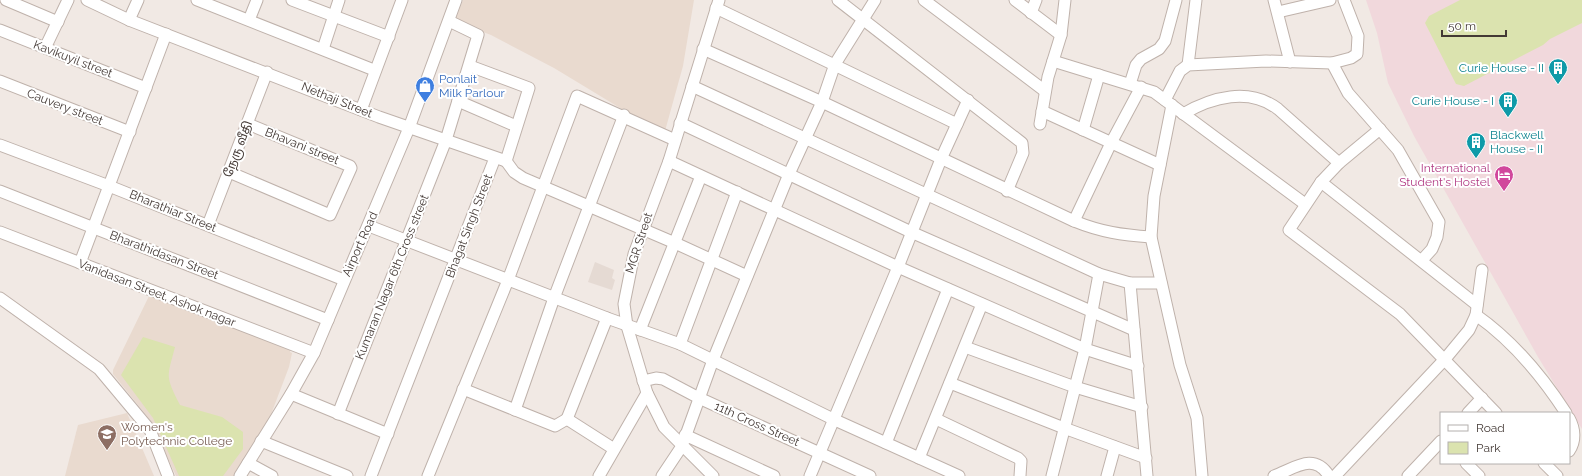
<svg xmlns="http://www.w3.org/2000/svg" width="1582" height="476" font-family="Raleway,'Noto Sans Tamil',sans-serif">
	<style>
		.residential { fill: #e5dad3 }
		.education { fill: #e9dacf }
		.medical { fill: #f1d8dc }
		.green { fill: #dbe3af }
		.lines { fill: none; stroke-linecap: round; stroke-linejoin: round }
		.minor-casing { stroke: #bfb2ab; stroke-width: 13 }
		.minor { stroke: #fff; stroke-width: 11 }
		.labels { text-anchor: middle; stroke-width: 4; stroke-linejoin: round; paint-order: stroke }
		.street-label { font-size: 12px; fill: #433935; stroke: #fff }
		.culture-label { font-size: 12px; fill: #0d838f; stroke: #fff; text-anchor: end }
		.shop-label { font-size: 12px; fill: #366cbe; stroke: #fff; text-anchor: start }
		.hotel-label { font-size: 12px; fill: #b23c85; stroke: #fff; text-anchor: end }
		.education-label { font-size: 12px; fill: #785e54; stroke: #fff; text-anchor: start }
	</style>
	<rect width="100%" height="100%" fill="#f1e9e4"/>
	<path class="residential" d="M595 262 614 270 612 278 615 280 612 290 588 282Z"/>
	<g class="education">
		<path d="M463 0H694L683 66 665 131 625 111 554 68 491 35 475 29 456 18Z"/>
		<path d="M150 294 290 349V352L292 353 289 367 270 417 234 476H176L150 420 113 374V370Z"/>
		<path d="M127 413 154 476H65L78 425Z"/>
	</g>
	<path class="medical" d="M1366 0H1582V429L1538 357 1414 136 1388 83 1377 33Z"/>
	<g class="green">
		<path d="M1460 0H1582V23L1550 39 1543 45 1464 86 1456 84 1425 23 1429 16Z"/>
		<path d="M143 337 175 347C167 378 165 375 180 405L222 417 243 432V449L223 476H179L153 418 121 375Z"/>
	</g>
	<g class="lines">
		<g class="minor-casing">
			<g id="minor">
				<path d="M6 0 58 22"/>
				<path d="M87 0 129 20 379 117 506 161 529 88 470 66"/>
				<path d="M197 0 374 70"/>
				<path d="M292 0 389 37"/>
				<path d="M838 0 1022 143 1023 153 1007 191"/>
				<path d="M924 0 1045 91"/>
				<path d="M1015 0 1061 35"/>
				<path d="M1274 0 1290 62"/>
				<path d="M716 8 957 124"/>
				<path d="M1278 12 1330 0"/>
				<path d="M1031 13 1036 0"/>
				<path d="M129 20 138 0"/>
				<path d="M249 20 257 0"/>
				<path d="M0 30 146 88"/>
				<path d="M45 48 68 0"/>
				<path d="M323 49 339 0"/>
				<path d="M703 49 822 102 1074 221C1101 232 1122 235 1151 237"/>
				<path d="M1053 61 1154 92 1305 204"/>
				<path d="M1332 63 1348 93 1398 150 1439 222 1437 237 1432 249 1422 260"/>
				<path d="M1188 65 1196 0"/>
				<path d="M0 81 130 132"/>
				<path d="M1130 84 1136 65 1141 59 1159 49 1165 41 1176 0"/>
				<path d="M692 86 1099 274 1130 283H1161"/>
				<path d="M1165 100 1180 71 1188 65 1266 61 1332 63 1351 58 1357 54 1358 36 1344 0"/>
				<path d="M458 101 516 126"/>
				<path d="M1172 105 1154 196 1151 237 1180 365 1197 418 1202 476"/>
				<path d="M361 110 402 0"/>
				<path d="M1042 111 1160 165"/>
				<path d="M1183 114C1212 97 1249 87 1278 109L1339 163"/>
				<path d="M680 123 911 232 1134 330"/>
				<path d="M1040 124 1048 77 1061 35 1065 0"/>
				<path d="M1380 129 1339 163 1321 182 1289 230 1400 314 1496 413"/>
				<path d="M1083 130 1099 75"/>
				<path d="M0 145 109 186 344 280"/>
				<path d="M506 161 514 172 523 178 675 243 747 276"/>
				<path d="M669 161 898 267 1085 349 1138 366"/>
				<path d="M229 172 330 215 351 168 350 166 248 124"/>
				<path d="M1321 182 1477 305"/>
				<path d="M0 191 328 320"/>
				<path d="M1074 221 1111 143 1141 87"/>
				<path d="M208 225 267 72"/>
				<path d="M369 226 607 318 680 344 835 420 959 476"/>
				<path d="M0 232 314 353"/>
				<path d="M80 263 166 34"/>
				<path d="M1130 283 1147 476"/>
				<path d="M0 298 99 369 150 430 168 476"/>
				<path d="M1476 315C1513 341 1542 376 1566 413"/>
				<path d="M607 318 567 419 614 449"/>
				<path d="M640 330 701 176"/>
				<path d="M680 344 737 192"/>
				<path d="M965 347 1075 387 1142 407"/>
				<path d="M643 381 656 378 663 379 699 398 870 476"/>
				<path d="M950 383 1064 428 1146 458"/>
				<path d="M463 389 555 426 567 419"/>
				<path d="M291 394 388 434"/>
				<path d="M515 410 554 298 624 115"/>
				<path d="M1468 413 1482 398"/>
				<path d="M338 414 446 140 478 35 449 21"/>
				<path d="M1569 418C1575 429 1576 441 1569 451"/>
				<path d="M936 419 1018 458 1021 461 1020 476"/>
				<path d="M685 435 774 476"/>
				<path d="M261 441 347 476"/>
				<path d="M886 443 948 289"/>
				<path d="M919 458 982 304"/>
				<path d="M248 463 272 476"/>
				<path d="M1466 463 1479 476"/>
				<path d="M1544 463 1557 476"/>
				<path d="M240 476 291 394 314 353 409 128 456 0"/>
				<path d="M371 476 495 158"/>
				<path d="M428 476 508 280 577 96 675 140"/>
				<path d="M599 476 647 393"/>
				<path d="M662 476 682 446 713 360 789 174 822 102 835 64 875 0"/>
				<path d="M713 476 664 427 647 393 627 326 624 304 634 254 669 161 719 0"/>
				<path d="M810 476 898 267 941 159 968 100"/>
				<path d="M1052 476 1085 349 1099 274"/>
				<path d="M1107 476 1115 447"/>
				<path d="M1274 476C1295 468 1314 452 1329 476"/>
				<path d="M1335 476 1445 359 1469 330 1476 315 1482 270"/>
				<path d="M1408 476 1441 441"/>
			</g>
		</g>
		<use href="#minor" class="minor"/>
	</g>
	<defs>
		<g id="building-pin" transform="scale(1)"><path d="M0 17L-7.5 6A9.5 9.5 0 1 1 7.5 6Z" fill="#0f9aa8" stroke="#fff"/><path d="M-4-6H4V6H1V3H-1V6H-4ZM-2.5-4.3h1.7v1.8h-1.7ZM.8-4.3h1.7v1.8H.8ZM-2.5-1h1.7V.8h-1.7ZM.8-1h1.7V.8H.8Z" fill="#fff"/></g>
		<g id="shop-pin" transform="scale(1)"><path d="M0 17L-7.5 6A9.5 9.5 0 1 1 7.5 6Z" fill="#3f7fe0" stroke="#fff"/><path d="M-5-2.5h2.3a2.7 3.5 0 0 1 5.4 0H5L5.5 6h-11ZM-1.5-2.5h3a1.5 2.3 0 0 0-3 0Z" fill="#fff"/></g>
		<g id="hotel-pin" transform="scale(1)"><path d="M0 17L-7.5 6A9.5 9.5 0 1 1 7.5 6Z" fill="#d1479c" stroke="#fff"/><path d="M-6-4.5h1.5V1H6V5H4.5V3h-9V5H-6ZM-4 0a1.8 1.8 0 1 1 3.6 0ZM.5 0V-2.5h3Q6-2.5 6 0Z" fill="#fff"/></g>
		<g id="university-pin" transform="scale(1)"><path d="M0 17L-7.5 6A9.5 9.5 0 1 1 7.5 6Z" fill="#8d6e63" stroke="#fff"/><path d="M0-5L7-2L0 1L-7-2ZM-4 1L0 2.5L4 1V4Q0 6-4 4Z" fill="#fff"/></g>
	</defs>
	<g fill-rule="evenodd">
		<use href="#building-pin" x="1558" y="68"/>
		<use href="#shop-pin" x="425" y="86"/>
		<use href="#building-pin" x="1508" y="101"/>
		<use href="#building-pin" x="1476" y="142"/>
		<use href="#hotel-pin" x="1504" y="175"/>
		<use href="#university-pin" x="107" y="434"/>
	</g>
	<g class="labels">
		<g class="street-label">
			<text transform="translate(73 59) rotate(21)" y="4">Kavikuyil street</text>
			<text transform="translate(337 100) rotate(22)" y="4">Nethaji Street</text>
			<text transform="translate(65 107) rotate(21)" y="4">Cauvery street</text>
			<text transform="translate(302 146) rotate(22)" y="4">Bhavani street</text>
			<text transform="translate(238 149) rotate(-69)" y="4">நேரு வீதி</text>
			<text transform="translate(173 211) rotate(22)" y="4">Bharathiar Street</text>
			<text transform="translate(469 226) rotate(-69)" y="4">Bhagat Singh Street</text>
			<text transform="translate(639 243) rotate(-72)" y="4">MGR Street</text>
			<text transform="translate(360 244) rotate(-66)" y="4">Airport Road</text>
			<text transform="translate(164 255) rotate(21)" y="4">Bharathidasan Street</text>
			<text transform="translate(392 277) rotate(-68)" y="4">Kumaran Nagar 6th Cross street</text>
			<text transform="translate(157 293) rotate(21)" y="4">Vanidasan Street, Ashok nagar</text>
			<text transform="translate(757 424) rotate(24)" y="4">11th Cross Street</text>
		</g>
		<g class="culture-label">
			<text x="1544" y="72">Curie House - II</text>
			<text x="1494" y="105">Curie House - I</text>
			<text x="1490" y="139" text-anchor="start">Blackwell<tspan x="1490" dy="14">House - II</tspan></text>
		</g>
		<g class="shop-label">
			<text x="439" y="83">Ponlait<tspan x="439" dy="14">Milk Parlour</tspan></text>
		</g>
		<g class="hotel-label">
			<text x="1490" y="172">International<tspan x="1490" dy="14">Student's Hostel</tspan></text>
		</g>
		<g class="education-label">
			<text x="121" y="431">Women's<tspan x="121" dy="14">Polytechnic College</tspan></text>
		</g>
	</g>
	<rect x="1440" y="412" width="130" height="52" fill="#ffffff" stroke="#b4b0ae"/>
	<rect x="1448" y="425" width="20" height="6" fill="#ffffff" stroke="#b4b0ae"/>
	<text x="1476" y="432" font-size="12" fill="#433935">Road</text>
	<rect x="1448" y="442" width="20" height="12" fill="#dbe3af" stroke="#b4b0ae"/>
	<text x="1476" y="452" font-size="12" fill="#433935">Park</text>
	<path d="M1442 30v6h64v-6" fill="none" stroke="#433935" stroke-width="2"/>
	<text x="1448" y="30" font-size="12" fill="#433935" stroke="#ffffff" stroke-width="3" paint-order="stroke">50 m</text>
</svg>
